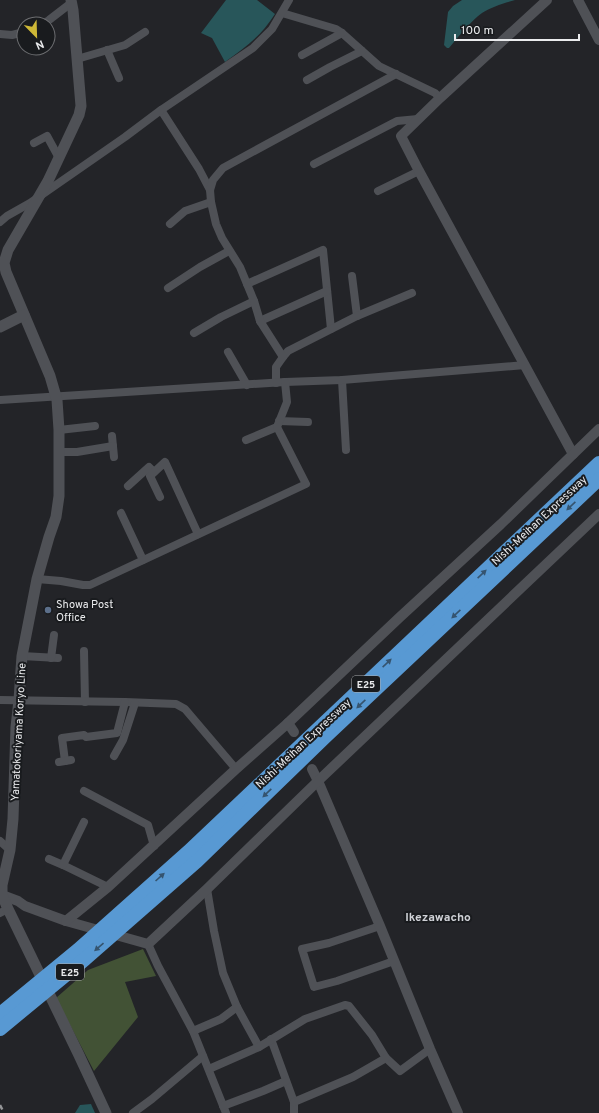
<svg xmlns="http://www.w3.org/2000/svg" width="599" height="1113" font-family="Overpass,sans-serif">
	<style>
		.green { fill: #425235 }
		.water { fill: #28565a }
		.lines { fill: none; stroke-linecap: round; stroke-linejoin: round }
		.minor { stroke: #4f5156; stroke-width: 8 }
		.tertiary { stroke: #4f5156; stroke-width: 10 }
		.secondary { stroke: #4f5156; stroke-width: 11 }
		.motorway { stroke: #5899d3; stroke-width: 14 }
		.rail { stroke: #959698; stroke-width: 2.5; stroke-dasharray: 5 5; stroke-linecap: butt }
		.oneway { fill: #35546f }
		.service-dot { fill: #5c6f8a; stroke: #191b1e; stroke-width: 1.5 }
		.labels { text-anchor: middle; stroke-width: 4; stroke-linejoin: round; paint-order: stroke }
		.shield { fill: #191b1e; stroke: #abadaf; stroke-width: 1 }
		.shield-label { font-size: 10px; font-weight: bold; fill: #eaebed }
		.street-label { font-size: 11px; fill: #eaebed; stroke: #191b1e }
		.poi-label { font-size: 11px; fill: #eaebed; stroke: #191b1e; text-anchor: start }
		.neighbourhood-label { font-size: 12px; font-weight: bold; fill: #d0d2d7; stroke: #191b1e }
	</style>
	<rect width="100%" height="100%" fill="#232428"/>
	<path class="green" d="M143 949 156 976 125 982 138 1017 94 1071 56 998 88 970Z"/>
	<g class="water">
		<path d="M226 0H257L275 14C261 36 246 47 225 62L212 38 201 33Z"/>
		<path d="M462 0H515C504 3 491 7 482 13 471 21 458 37 449 48H447L444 45 448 12 453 6Z"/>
		<path d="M91 1104 95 1113H75L80 1105Z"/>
	</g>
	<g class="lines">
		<g class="minor">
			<path d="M282 13 336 29 342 33 379 66 435 93 440 98"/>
			<path d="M43 24 49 20 71 3"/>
			<path d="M0 34 12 35 24 32"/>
			<path d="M107 50 119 78"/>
			<path d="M302 55 342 33"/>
			<path d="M77 59 125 45 145 32"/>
			<path d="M307 80 330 67 362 51"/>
			<path d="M161 110 199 169 210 190"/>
			<path d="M34 143 47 136 59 158"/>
			<path d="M314 164 397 121 418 119"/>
			<path d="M378 191 419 171"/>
			<path d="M0 222 7 216 30 203 125 137 161 110 253 48 272 29 289 0"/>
			<path d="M170 224 185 211 211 202"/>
			<path d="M352 276 357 316"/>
			<path d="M247 284 323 250 331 329"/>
			<path d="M168 288 200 267 229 251"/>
			<path d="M260 321 327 291"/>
			<path d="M194 333 221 317 254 301"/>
			<path d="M228 352 247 385"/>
			<path d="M283 357 288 351 357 316 412 293"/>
			<path d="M342 380 346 450"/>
			<path d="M276 383V367L283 357 260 321 254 301 240 267 222 238 216 224 211 202 210 190 213 180 223 168 396 74"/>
			<path d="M0 400 285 382 342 380 525 365"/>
			<path d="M279 421 308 422"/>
			<path d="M59 430 95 426"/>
			<path d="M112 436 114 457"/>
			<path d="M246 440 277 427"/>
			<path d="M59 452H77L113 446"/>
			<path d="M128 486 149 467 154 472"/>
			<path d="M160 497 150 476 165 462 198 534"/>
			<path d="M121 513 143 560"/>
			<path d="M37 579 61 581 83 585H90L306 484 277 427 287 402 285 382"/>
			<path d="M84 651 85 702"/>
			<path d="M22 656 58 658"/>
			<path d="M51 658 54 635"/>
			<path d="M0 700 125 702 176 704 185 709 236 769"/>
			<path d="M114 756 123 740 135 703"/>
			<path d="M65 761 62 738 84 735 86 737 117 733 125 702"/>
			<path d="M59 762 71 760"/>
			<path d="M84 791 148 825 154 846"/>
			<path d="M0 841 10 850"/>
			<path d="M49 859 63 865 108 887"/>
			<path d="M63 865 84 822"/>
			<path d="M207 889 214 931 223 973 237 1007 259 1047"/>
			<path d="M0 913 8 909"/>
			<path d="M380 926 329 943 302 949 314 987 337 981 394 961"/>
			<path d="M148 944 158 966 193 1031 226 1113"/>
			<path d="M193 1031 221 1019 237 1007"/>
			<path d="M271 1039 294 1102V1113"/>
			<path d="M209 1069 259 1047 305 1019 345 1005 349 1006 372 1035 386 1058 400 1071 430 1049"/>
			<path d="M294 1102 353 1077 386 1058"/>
			<path d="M223 1106 263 1091 286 1081"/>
			<path d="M133 1113 152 1099 203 1056"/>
		</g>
		<g class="tertiary">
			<path d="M547 0 440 98 401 136 419 171 573 454"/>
			<path d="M578 0 599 40"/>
			<path d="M288 723 294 732"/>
			<path d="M312 769 318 781 380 926 430 1049 458 1113"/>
			<path d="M2 895 18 901 25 906 66 921 148 944 207 889 318 781 599 514"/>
			<path d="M66 921 108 887 236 769 288 723 400 617 501 524 599 429"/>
		</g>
		<g class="secondary">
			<path d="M71 0 73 10 81 106 79 115 48 181 8 250 4 263 6 272 50 376 57 400 59 430V496L56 517 49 537 37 579 22 656 21 670 19 700 16 727 13 819 10 850 2 885V895L8 909 78 1053 106 1113"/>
			<path d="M0 327 24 315"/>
		</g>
		<g class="motorway">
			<path d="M0 1014 78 950 188 852 599 463"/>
			<path d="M0 1029 85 959 197 861 325 737 599 479"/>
		</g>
		<path class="rail" d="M0 1105 4 1113"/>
	</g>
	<defs><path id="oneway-solid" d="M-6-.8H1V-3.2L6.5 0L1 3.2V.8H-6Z"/></defs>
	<g class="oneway">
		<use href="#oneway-solid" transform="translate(571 506) rotate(137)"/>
		<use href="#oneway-solid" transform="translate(482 574) rotate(-43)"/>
		<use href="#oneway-solid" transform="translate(456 614) rotate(137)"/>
		<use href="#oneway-solid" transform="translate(387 663) rotate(-43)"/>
		<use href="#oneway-solid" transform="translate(361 704) rotate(137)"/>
		<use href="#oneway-solid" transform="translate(267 793) rotate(136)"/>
		<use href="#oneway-solid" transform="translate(160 877) rotate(-42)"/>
		<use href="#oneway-solid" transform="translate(99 947) rotate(139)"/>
	</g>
	<circle class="service-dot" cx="48" cy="610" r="4"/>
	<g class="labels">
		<g class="shield">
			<rect x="352" y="676" width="28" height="16" rx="3"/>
			<rect x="56" y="964" width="28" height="16" rx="3"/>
		</g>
		<g class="shield-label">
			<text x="366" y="688">E25</text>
			<text x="70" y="976">E25</text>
		</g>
		<g class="street-label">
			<text transform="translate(539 520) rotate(-43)" y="4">Nishi-Meihan Expressway</text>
			<text transform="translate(18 732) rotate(-87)" y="4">Yamatokoriyama Koryo Line</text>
			<text transform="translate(303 743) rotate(-43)" y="4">Nishi-Meihan Expressway</text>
		</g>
		<g class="poi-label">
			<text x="56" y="608">Showa Post<tspan x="56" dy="13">Office</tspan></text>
		</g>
		<g class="neighbourhood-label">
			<text x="438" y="921">Ikezawacho</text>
		</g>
	</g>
	<g transform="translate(36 36) rotate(157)"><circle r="19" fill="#191b1e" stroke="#6d6e71"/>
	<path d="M0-3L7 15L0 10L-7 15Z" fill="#ceb837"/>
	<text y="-6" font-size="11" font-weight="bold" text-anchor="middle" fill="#eaebed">N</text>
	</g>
	<path d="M455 34v6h124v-6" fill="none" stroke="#eaebed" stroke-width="2"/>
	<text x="461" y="34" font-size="12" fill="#eaebed" stroke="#191b1e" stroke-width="3" paint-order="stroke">100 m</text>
</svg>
